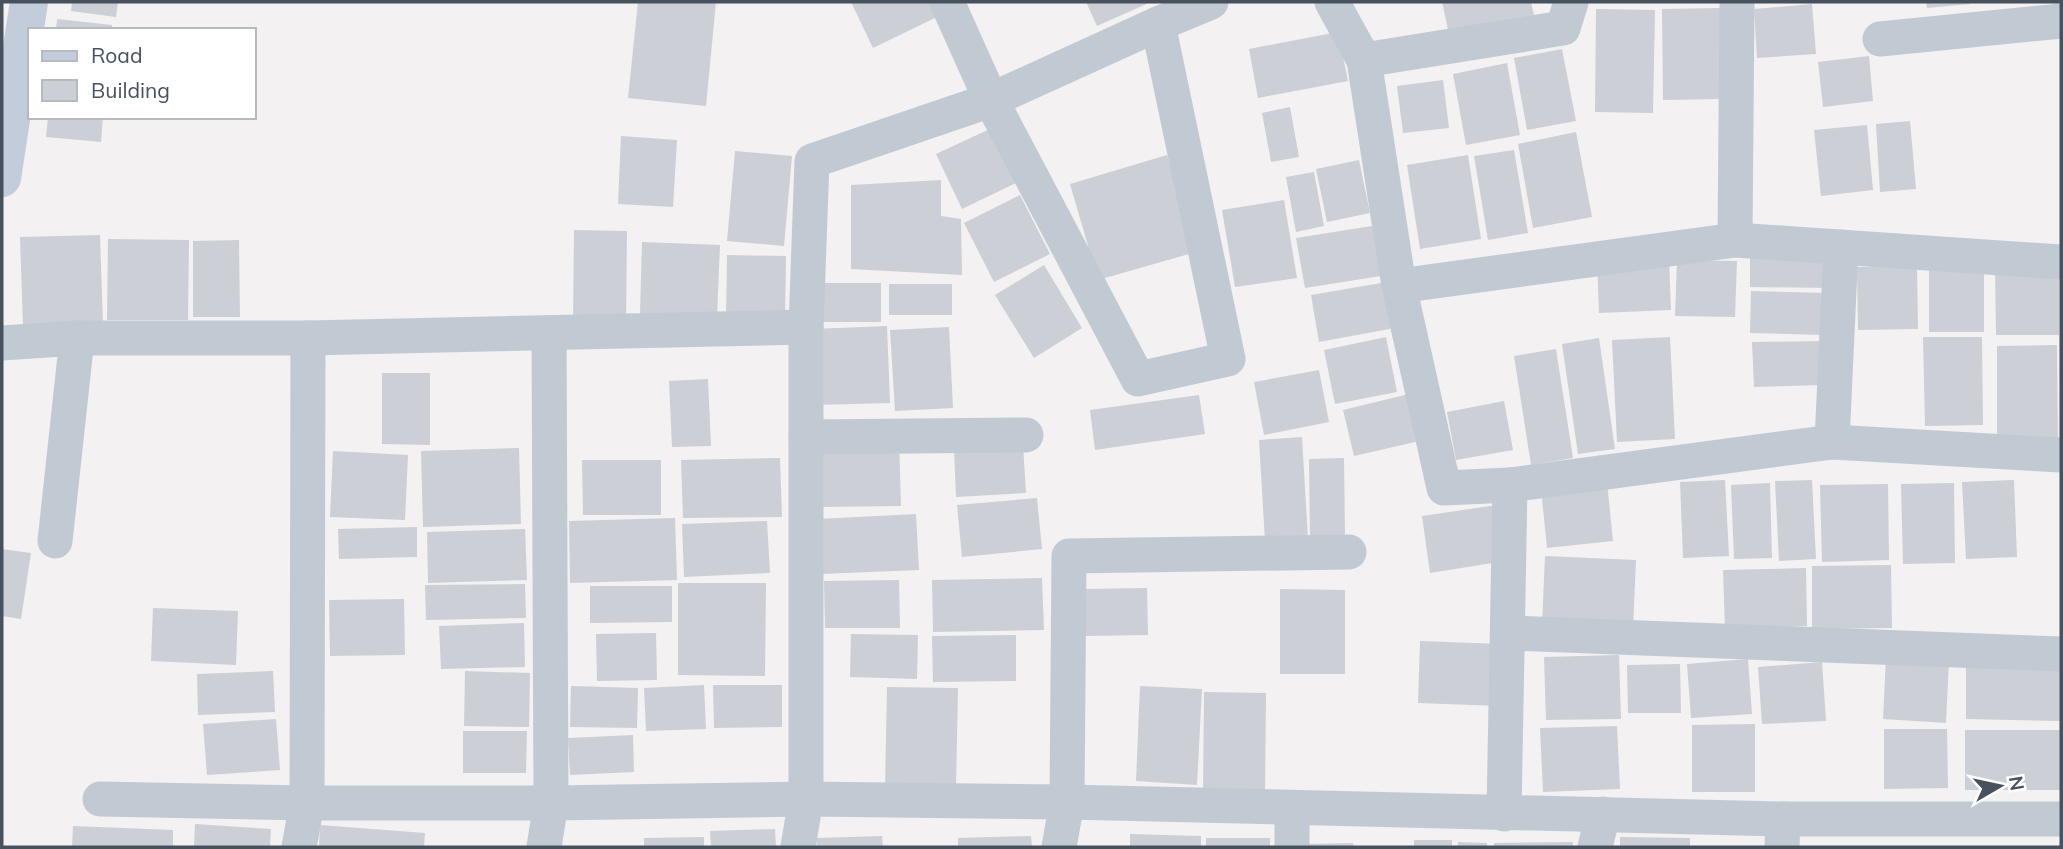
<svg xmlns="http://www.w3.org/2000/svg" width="2063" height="849" font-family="Mulish,sans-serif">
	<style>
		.building { fill: #cdcfd6 }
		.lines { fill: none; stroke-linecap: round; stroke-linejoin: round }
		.street { stroke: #c1cad3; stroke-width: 35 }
		.secondary { stroke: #c3ccda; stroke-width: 38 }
	</style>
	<rect width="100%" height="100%" fill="#f3f1f1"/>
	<g class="building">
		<path d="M72 2H118L116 17 71 11Z"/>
		<path d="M638 2H716L706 106 628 98Z"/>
		<path d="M851 2H932L939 16 873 48Z"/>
		<path d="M1086 2H1151L1097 26Z"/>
		<path d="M1442 2H1531L1534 15 1449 34Z"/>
		<path d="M1926 2H1970V4L1927 8Z"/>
		<path d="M1812 4 1816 54 1757 58 1754 9Z"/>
		<path d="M1720 8 1721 99 1663 100 1662 9Z"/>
		<path d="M1596 9 1655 10 1653 113 1595 112Z"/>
		<path d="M57 19 112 25V30H56Z"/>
		<path d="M1338 32 1348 81 1258 98 1249 49Z"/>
		<path d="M1562 49 1576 121 1527 130 1514 58Z"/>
		<path d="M1869 56 1873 101 1823 107 1818 62Z"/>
		<path d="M1507 63 1520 135 1466 145 1453 74Z"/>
		<path d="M1443 80 1449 128 1403 133 1397 86Z"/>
		<path d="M1290 107 1299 157 1271 162 1262 113Z"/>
		<path d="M48 117H103L101 142 46 137Z"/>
		<path d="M1910 121 1916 189 1880 192 1876 124Z"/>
		<path d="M1867 125 1873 190 1821 196 1814 130Z"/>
		<path d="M994 127 1020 181 962 209 936 154Z"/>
		<path d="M1576 132 1592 217 1533 228 1518 144Z"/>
		<path d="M621 136 677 140 673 207 618 204Z"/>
		<path d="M1514 150 1528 233 1488 240 1474 156Z"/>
		<path d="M735 151 792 156 784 246 727 241Z"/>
		<path d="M1167 155 1196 252 1098 280 1070 184Z"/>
		<path d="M1468 155 1481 239 1420 249 1407 165Z"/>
		<path d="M1359 160 1370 213 1327 222 1316 169Z"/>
		<path d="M1314 172 1324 226 1296 232 1286 177Z"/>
		<path d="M941 180V216L961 219 962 275 851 269V185Z"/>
		<path d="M1020 195 1050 254 994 282 964 223Z"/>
		<path d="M1284 200 1297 278 1235 287 1222 210Z"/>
		<path d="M1378 225 1387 275 1305 288 1296 238Z"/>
		<path d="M574 230 627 231 626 323H573Z"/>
		<path d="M100 235 103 324 23 326 20 237Z"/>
		<path d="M108 239 189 240 188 320H107Z"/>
		<path d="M239 240 240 317H193V241Z"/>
		<path d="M642 242 720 245 717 317 640 314Z"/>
		<path d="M727 255 786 256 785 320 726 319Z"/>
		<path d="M1750 255 1829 256 1828 288 1750 287Z"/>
		<path d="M1669 258 1671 310 1599 313 1597 260Z"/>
		<path d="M1677 260 1737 261 1735 317 1675 316Z"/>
		<path d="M1044 265 1082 328 1034 358 995 295Z"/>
		<rect x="1929" y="265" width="55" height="67"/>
		<path d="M1917 266 1918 329 1858 330 1857 267Z"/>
		<path d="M2059 268V335H1996L1995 269Z"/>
		<path d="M1387 282 1395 328 1319 342 1311 295Z"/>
		<rect x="822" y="283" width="59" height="39"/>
		<rect x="889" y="284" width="63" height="31"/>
		<path d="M1751 291 1826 293 1825 335 1750 333Z"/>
		<path d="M887 326 890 403 815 405 812 329Z"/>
		<path d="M949 327 953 408 895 411 890 330Z"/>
		<path d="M1386 337 1397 392 1335 404 1324 350Z"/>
		<path d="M1670 337 1675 439 1617 442 1612 340Z"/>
		<path d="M1923 337H1982L1983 425 1925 426Z"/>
		<path d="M1599 338 1615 449 1578 454 1562 344Z"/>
		<path d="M1822 341 1823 385 1754 387 1752 342Z"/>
		<path d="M2057 345 2058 444H1997V346Z"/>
		<path d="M1556 349 1573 458 1531 465 1514 356Z"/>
		<path d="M1319 370 1329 422 1264 435 1254 382Z"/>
		<path d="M382 373H430V445L382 444Z"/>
		<path d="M708 379 711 446 672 447 669 381Z"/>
		<path d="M1413 393 1424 440 1354 456 1343 410Z"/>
		<path d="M1199 395 1205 434 1095 450 1090 410Z"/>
		<path d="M1504 401 1513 450 1456 460 1447 412Z"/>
		<path d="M1302 437 1308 539 1265 541 1259 440Z"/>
		<path d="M899 440 901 506 819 507 817 442Z"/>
		<path d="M1023 445 1026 493 956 497 954 448Z"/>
		<path d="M519 448 521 524 423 527 421 451Z"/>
		<path d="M333 451 408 455 405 520 330 517Z"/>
		<path d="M780 458 782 517 683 518 681 460Z"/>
		<path d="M1344 458 1345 535 1310 536 1309 459Z"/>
		<path d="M582 460H661V515H583Z"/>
		<path d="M1725 480 1729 556 1683 558 1680 482Z"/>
		<path d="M1812 480 1816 559 1779 561 1775 481Z"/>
		<path d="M2014 480 2017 557 1966 559 1962 482Z"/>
		<path d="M1607 482 1613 541 1547 548 1541 489Z"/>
		<path d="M1770 483 1772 558 1734 559 1731 485Z"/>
		<path d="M1954 483 1955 563 1903 564 1901 484Z"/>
		<path d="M1888 484 1889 560 1822 562 1820 485Z"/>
		<path d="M1037 498 1042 549 962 557 957 505Z"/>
		<path d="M1497 505 1505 561 1430 573 1422 516Z"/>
		<path d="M916 514 919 570 821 574 818 519Z"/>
		<path d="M675 518 677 580 570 583 569 521Z"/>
		<path d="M767 521 770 573 684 577 682 524Z"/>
		<path d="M417 527V557L339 559 338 529Z"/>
		<path d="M525 529 527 580 428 583 427 532Z"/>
		<path d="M2 549 31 553 21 619 2 616Z"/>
		<path d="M1545 556 1636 560 1633 629 1542 626Z"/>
		<path d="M1891 565 1892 628 1812 629V566Z"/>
		<path d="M1806 568 1807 626 1725 629 1723 570Z"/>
		<path d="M1042 578 1044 630 933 632 932 580Z"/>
		<path d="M899 580 900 628H825L824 581Z"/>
		<path d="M678 583H766L765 676 678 675Z"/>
		<path d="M525 584 526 618 426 620 425 585Z"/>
		<path d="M590 586H672V622L590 623Z"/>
		<path d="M1147 588 1148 635 1085 636 1084 589Z"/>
		<path d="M1280 589 1345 590V674H1280Z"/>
		<path d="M404 599 405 655 330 656 329 600Z"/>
		<path d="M153 608 238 611 236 665 151 661Z"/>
		<path d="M524 623 525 667 441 669 439 626Z"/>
		<path d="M656 633 657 680 597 681 596 634Z"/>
		<path d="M851 634 918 635 917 679 850 677Z"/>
		<path d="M1016 635V681L933 682 932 636Z"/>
		<path d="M1420 641 1502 644 1500 706 1418 703Z"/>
		<path d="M1619 655 1621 719 1546 720 1544 657Z"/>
		<path d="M1886 657 1949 660 1946 723 1883 719Z"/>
		<path d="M1748 659 1752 714 1691 718 1687 664Z"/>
		<path d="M1966 661 2061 664V721L1966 719Z"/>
		<path d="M1822 662 1826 721 1762 724 1758 667Z"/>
		<path d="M1680 664 1681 713H1628L1627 665Z"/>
		<path d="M273 671 275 712 198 715 197 674Z"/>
		<path d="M465 671 530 673 529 727 464 726Z"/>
		<path d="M704 685 706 729 646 731 644 688Z"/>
		<path d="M713 685H782V727L714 728Z"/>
		<path d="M571 686 638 688 637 728 570 727Z"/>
		<path d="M1140 686 1202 689 1197 785 1136 781Z"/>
		<path d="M887 687 958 688 956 788 885 787Z"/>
		<path d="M1204 692 1266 693 1265 796H1203Z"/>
		<path d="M276 719 280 770 207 775 203 724Z"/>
		<path d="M1755 724V792H1692V725Z"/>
		<path d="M1617 726 1620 789 1543 792 1540 728Z"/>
		<path d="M1884 729H1947L1948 788 1884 789Z"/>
		<rect x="1965" y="730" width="96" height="60"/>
		<path d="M463 731H527L526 773H463Z"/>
		<path d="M633 735 634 772 570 775 568 738Z"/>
		<path d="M195 824 271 829 270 847H194Z"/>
		<path d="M320 825 425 833 424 847H319Z"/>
		<path d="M73 826 173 830V847H72Z"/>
		<path d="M775 829 776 847H711L710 831Z"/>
		<path d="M1130 834 1201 836V847H1130Z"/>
		<path d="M882 836 883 847H817L816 838Z"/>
		<path d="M1031 836 1032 847H958V838Z"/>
		<path d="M704 837V847H644V838Z"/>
		<path d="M1620 837 1690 838V847H1620Z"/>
		<rect x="1206" y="838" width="64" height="9"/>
		<rect x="1414" y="840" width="38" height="7"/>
		<path d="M1458 842 1487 843V847H1458Z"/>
		<path d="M1573 842V847H1494V843Z"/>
		<path d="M1353 843 1354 847H1302V844Z"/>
	</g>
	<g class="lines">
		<g class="street">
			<path d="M947 2 991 100 1138 379 1228 359 1158 24"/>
			<path d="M1332 2 1364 60 1399 286 1444 488 1510 485 1832 442 2061 455"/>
			<path d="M1880 39 2061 21"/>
			<path d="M1364 60 1563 28 1571 2"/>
			<path d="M1735 240 1737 2"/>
			<path d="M1399 286 1735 240 2061 262"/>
			<path d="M2 343 77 338H308L806 327"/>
			<path d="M806 437 1026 435"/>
			<path d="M1832 442 1841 247"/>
			<path d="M55 541 77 338"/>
			<path d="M1509 633 2061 654"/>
			<path d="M100 799 307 803H551L806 799 1067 802 1783 819H2061"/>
			<path d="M1292 808V847"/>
			<path d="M1504 814 1510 485"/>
			<path d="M299 847 307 803 308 338"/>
			<path d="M544 847 551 803 549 333"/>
			<path d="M798 847 806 799V327L812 161 991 100 1158 24 1211 2"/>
			<path d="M1059 847 1067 802 1069 556 1349 552"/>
			<path d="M1595 847 1603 814"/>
			<path d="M1782 847 1783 819"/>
		</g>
		<path class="secondary" d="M2 178 29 2"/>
	</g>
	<rect width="2063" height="849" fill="none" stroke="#48525f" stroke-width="7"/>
	<rect x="28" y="28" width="228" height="91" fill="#ffffff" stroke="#b6babf" stroke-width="2"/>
	<rect x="42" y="51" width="35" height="10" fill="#c3ccda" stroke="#b6babf" stroke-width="2"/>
	<text x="91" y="63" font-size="21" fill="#48525f">Road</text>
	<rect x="42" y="80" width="35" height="21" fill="#cdcfd6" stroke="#b6babf" stroke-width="2"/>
	<text x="91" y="98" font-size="21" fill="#48525f">Building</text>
	<g transform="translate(2000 786) rotate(81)" stroke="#ffffff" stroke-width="5" paint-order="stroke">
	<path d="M0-5L12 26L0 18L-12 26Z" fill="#48525f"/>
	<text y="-10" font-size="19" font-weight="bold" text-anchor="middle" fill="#48525f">N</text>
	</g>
</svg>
